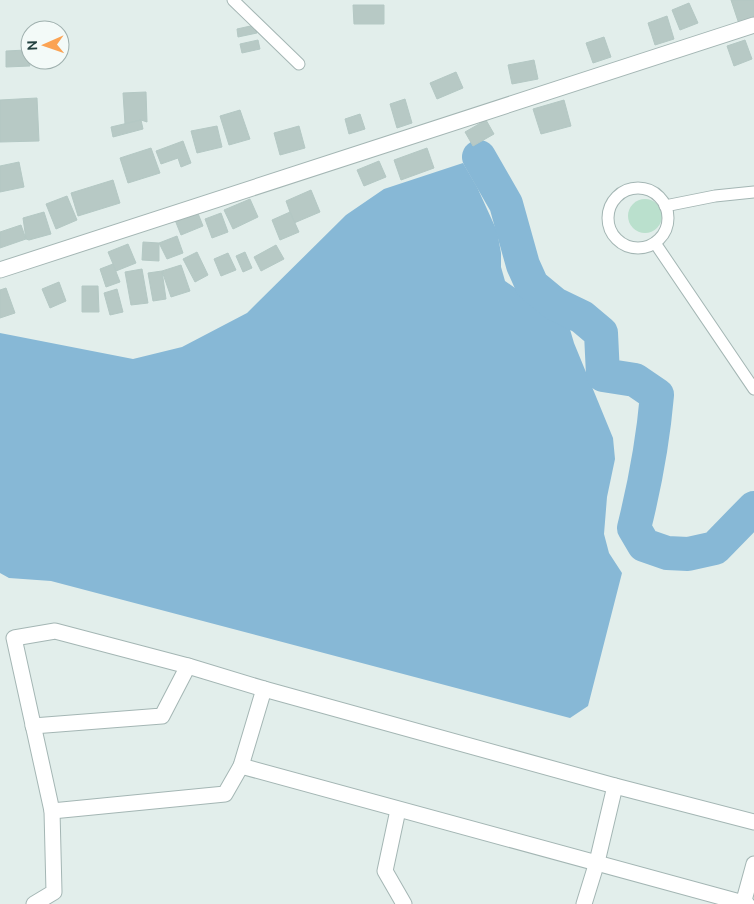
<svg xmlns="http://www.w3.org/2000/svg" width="754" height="904" font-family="Ubuntu,sans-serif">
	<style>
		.green { fill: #bae0cd }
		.water { fill: #87b8d6 }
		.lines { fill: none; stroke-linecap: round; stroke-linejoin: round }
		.river { stroke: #87b8d6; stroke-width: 34 }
		.building { fill: #b7c9c5; stroke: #b4c8c4 }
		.service-casing { stroke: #a4b6b4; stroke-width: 13 }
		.minor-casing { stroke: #a4b6b4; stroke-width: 17 }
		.tertiary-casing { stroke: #a4b6b4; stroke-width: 17 }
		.service { stroke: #fff; stroke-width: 11 }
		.minor { stroke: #fff; stroke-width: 15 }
		.tertiary { stroke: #fff; stroke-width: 15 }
	</style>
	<rect width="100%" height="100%" fill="#e2eeeb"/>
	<circle class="green" cx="645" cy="216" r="17"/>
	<path class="water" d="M463 163 477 187 497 231 501 253V267L505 281 569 326 574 343 613 438 615 459 607 497 604 534 609 553 622 573 588 706 570 718 51 581 9 578 0 573V333L133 359 182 347 247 313 346 215 384 189Z"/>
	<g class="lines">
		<path class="river" d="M479 157 506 204 523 265 532 285 555 304 582 317 601 333 603 375 635 380 657 395C653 441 645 484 634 528L644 545 667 553 688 554 715 548 754 508"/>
	</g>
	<g class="building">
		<path d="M731 0H754V19L739 24Z"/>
		<path d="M689 3 698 23 680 30 672 10Z"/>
		<path d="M353 5H384V24H354Z"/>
		<path d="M667 16 674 39 655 45 648 23Z"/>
		<path d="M255 25 257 33 238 37 237 29Z"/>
		<path d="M604 37 611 57 593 63 586 43Z"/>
		<path d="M258 40 260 49 242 53 240 44Z"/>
		<path d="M745 40 752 59 734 66 727 46Z"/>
		<path d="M26 50 30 66 6 67V51Z"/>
		<path d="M534 60 538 79 512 84 508 65Z"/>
		<path d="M456 72 463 88 437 99 430 83Z"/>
		<path d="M146 92 147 122 141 120 125 124 123 93Z"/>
		<path d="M37 98 39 141 0 142V100Z"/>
		<path d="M405 99 412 123 397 128 390 104Z"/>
		<path d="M564 100 571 126 541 134 533 109Z"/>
		<path d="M240 110 250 139 229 145 220 116Z"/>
		<path d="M360 114 365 129 349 134 345 119Z"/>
		<path d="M141 120 143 129 113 137 111 127Z"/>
		<path d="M486 120 494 134 473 146 465 132Z"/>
		<path d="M217 126 222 147 197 153 191 131Z"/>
		<path d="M299 126 305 148 280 155 274 133Z"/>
		<path d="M183 141 191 163 181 167 178 158 161 164 156 151Z"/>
		<path d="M151 148 160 173 128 183 120 158Z"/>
		<path d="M427 148 434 168 401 180 394 160Z"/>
		<path d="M379 161 386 177 364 186 357 170Z"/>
		<path d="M19 162 24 187 0 192V166Z"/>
		<path d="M113 180 120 203 78 216 71 193Z"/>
		<path d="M311 190 320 212 294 223 286 201Z"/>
		<path d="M67 196 77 220 56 229 46 204Z"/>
		<path d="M250 199 258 217 233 229 224 210Z"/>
		<path d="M197 211 203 226 181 235 175 220Z"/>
		<path d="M44 212 51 234 29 240 26 239 23 218Z"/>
		<path d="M290 212 299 232 280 240 272 220Z"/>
		<path d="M221 213 228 232 212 238 205 219Z"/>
		<path d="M21 225 26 239 0 248V232Z"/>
		<path d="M177 236 183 253 167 259 159 243Z"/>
		<path d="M143 242 159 243V261L142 260Z"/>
		<path d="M128 244 136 263 116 271 108 252Z"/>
		<path d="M276 245 284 259 261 271 254 257Z"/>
		<path d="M197 252 208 275 195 282 183 259Z"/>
		<path d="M245 252 252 268 243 272 236 256Z"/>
		<path d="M228 253 236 270 221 276 214 259Z"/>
		<path d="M113 264 120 282 106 287 100 269Z"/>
		<path d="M181 265 190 291 171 297 162 271Z"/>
		<path d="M142 269 148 303 131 305 125 272Z"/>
		<path d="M162 271 166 299 153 301 148 273Z"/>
		<path d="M59 282 66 301 50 308 42 289Z"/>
		<path d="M82 286H98L99 312H82Z"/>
		<path d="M6 288 15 313 0 318V290Z"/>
		<path d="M117 289 123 312 110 315 104 293Z"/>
	</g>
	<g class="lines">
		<g class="service-casing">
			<g id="service">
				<path d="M233 0 299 64"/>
				<circle cx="638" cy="218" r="30"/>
				<path d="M665 206 715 196 754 192"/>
				<path d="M655 243 754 389"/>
			</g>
		</g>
		<g class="minor-casing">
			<g id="minor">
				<path d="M33 726 162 716 188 666"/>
				<path d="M241 766 747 904"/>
				<path d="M398 810 385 871 404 904"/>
				<path d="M52 811 225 794 241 766 264 689"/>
				<path d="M34 904 54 892 52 811 14 638 55 631 188 666 264 689 615 786 754 822"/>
				<path d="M584 904 597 862 615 786"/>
				<path d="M743 904 754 864"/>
			</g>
		</g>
		<g class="tertiary-casing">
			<path id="tertiary" d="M0 270 754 25"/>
		</g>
		<use href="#service" class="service"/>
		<use href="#minor" class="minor"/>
		<use href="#tertiary" class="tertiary"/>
	</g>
	<g transform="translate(45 45) rotate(268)"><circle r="24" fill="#f3faf8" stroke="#9fb0ae"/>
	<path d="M0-4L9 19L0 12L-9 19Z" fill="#fba353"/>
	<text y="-8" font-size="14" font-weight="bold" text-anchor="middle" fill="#21403f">N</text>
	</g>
</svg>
